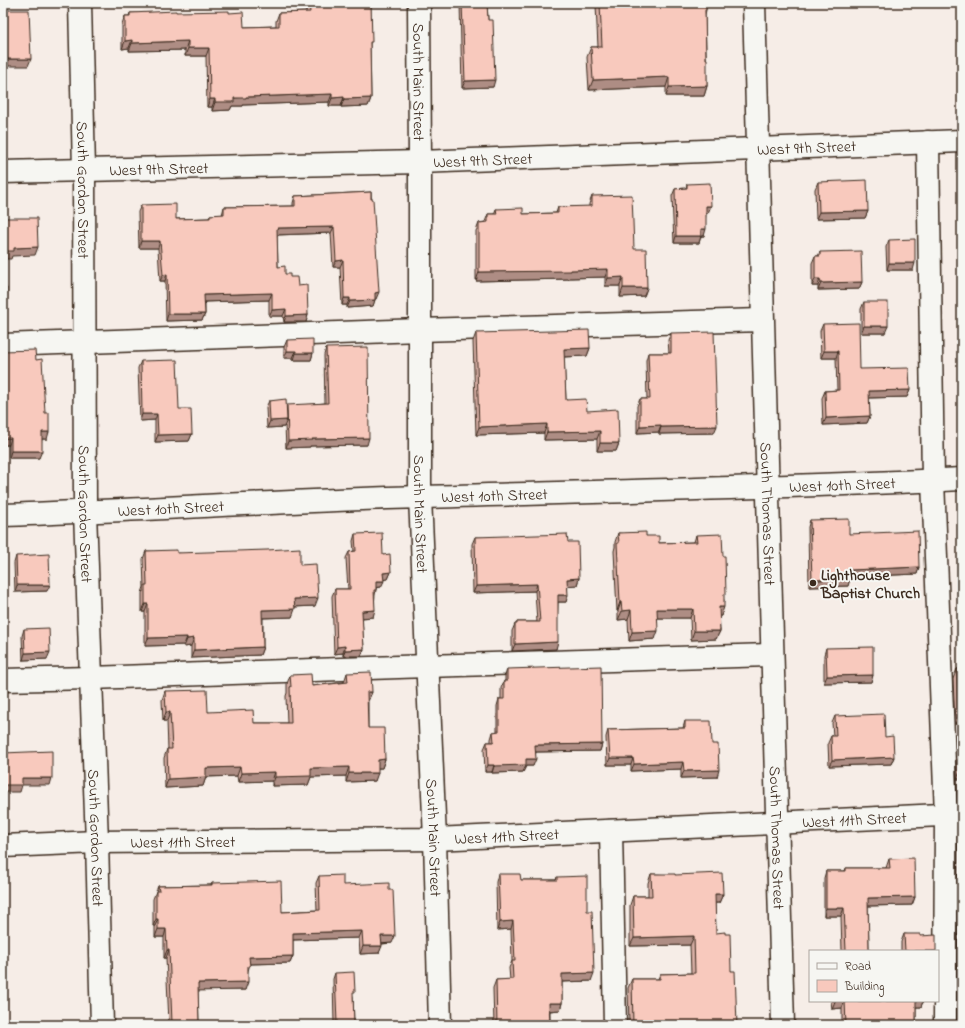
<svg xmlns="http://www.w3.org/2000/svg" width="965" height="1028" font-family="'Indie Flower',sans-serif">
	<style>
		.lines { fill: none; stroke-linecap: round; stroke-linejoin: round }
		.minor-casing { stroke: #3b2a1e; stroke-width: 25 }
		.minor { stroke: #f6f6f2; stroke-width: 22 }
		.wall { fill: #d5ada3; stroke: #3b2a1e }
		.shaded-wall { fill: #ae8d84; stroke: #3b2a1e }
		.building { fill: #f8c9bd; stroke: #3b2a1e }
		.poi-dot { fill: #3b2a1e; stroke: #f6f6f2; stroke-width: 1.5 }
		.labels { text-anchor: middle; stroke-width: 4; stroke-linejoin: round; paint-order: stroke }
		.street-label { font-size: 16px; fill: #3b2a1e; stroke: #f6f6f2 }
		.poi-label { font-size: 16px; font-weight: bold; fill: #3b2a1e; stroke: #f6f6f2; text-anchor: start }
	</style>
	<rect width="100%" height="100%" fill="#f6ede7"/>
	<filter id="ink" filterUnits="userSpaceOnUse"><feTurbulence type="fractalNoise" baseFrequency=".025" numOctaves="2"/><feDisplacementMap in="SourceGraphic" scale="8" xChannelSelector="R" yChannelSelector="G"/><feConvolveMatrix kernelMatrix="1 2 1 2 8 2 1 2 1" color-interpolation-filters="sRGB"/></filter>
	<g filter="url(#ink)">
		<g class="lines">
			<g class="minor-casing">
				<g id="minor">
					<path id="s1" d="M80 3 84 170 85 512 97 842 102 1025"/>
					<path id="s2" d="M419 3 420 162V497L435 839 440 1025"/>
					<path id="s3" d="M754 3 783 1025"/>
					<path d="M928 142 933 480 946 815 945 1025"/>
					<path id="s4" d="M3 172 420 162 962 141"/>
					<path d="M3 345 420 330 762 320"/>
					<path id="s5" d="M3 515C143 510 282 501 422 497 602 491 782 488 962 479"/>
					<path d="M3 680 91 678 427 666 772 655"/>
					<path d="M611 831 615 1025"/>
					<path id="s6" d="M3 846 97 842 435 839 962 814"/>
				</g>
			</g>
			<use href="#minor" class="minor"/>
		</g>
		<g class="wall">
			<path d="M306 3H371L370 47 371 98 368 106 341 107V106H329V102L243 105V106H232L230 110 212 111V107H207L206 56H185V50L129 51V48L122 49V25L125 16H129L130 13H229L244 27 276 26V21L279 13 306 12Z"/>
			<path d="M460 3H487L488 20 493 87 462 88Z"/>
			<path d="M597 3H706V10L705 15 707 86 704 96H666V87L589 90 587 57 591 47H598L596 5Z"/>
			<path d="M818 182 868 211 865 218 816 219 815 189Z"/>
			<path d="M687 184 708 213H706L704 236H701L699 243H674L672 196 675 189 686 188Z"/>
			<path d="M371 192 376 299H375L373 306 347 308V305H342L340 267H333L331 233 277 235 278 267 285 274 290 277 298 286 308 315 306 322H284L283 316H269V300L205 302V314L202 320 166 321 165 281H160L158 248H139L138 212 141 205 176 219 209 218 210 215H222L224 207 293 206V203L295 196Z"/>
			<path d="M592 196 634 249 647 288 644 296 620 297V286H605V277L569 278 568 279 476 281V231L479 223 485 222 488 214H494L496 209 523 214 556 213 558 207H589V204Z"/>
			<path d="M889 240 913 270H887L886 247Z"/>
			<path d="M820 252 862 282 859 289 818 290V286H812V263L815 256H818Z"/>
			<path d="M3 287 6 314 3 320Z"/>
			<path d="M864 302 885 333H861V309Z"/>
			<path d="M823 324 860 369 910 390 907 397 869 398 870 416 867 423 823 425 822 398 825 391 837 390 836 358H821L820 331Z"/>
			<path d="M476 333 590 348 587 356 564 357 566 400 587 411 619 443 616 451H597V439L544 440V433L476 435 473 341Z"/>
			<path d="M671 333 714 433 659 434V432L637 433V406L640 399H647L646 360 648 353H669L668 340Z"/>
			<path d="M287 340 313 353 311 360H294L293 358H284V347Z"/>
			<path d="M326 348 367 445 310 446V447L286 448 285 426 284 427 267 428 266 407 269 401 286 407 325 403 324 355Z"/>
			<path d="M3 351 36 360 47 439H42L39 458H9V445H3Z"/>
			<path d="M141 361 179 409 192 434 189 441 155 442V420L140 421 138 368Z"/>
			<path d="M810 520 849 534 919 567 917 574 850 577 848 586 809 587 808 527Z"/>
			<path d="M618 533 646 536 659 543 694 542 696 535 724 600 721 616H719L720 631 716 639 691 640 690 618H657L655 639 629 641 628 619 618 620V611H617L614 551 615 547V542Z"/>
			<path d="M355 534 383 555 391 572 388 579H384L381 587 376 588V590L375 595 373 617 362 618 364 649 361 656H343V653L334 654 332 596 335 589H348L346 558 349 552 354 551 353 541Z"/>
			<path d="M475 537 568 542 579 578 577 585H568L566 602H558L556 649 512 651V631L515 624H517V622H537L535 591 473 593 472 544Z"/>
			<path d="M146 551 177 553 300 565 315 606 295 607 292 617 263 618V647L260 655 191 658V646L184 647V645L145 646V612H142V593L144 587 143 559Z"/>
			<path d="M16 556 47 591 15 592 14 563Z"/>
			<path d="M24 629 47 659 23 660 22 636Z"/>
			<path d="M826 648 873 675 871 682 824 683V655Z"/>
			<path d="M507 669 602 744 600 751 536 752 533 766H526L523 772 492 773V772H485L484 749 487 742H491V739L493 732H497V706L499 699H501V688L504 681H505V676Z"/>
			<path d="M957 669H962V724H955L953 679Z"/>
			<path d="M347 673 372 692 368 701V728L385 759 382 768H378L375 781 346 782V776L311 777 308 785 272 786V781L238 782 237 776 206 777 203 786 165 788 164 758 167 749H168L167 721H163L162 700 165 691 208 712 254 723H287L286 696 287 693V684L290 675 312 686 344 682Z"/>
			<path d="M835 716 894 757 891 764 829 766 828 743 831 736H833L832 723Z"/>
			<path d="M685 721 712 744 717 777 681 778V769L631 771V765H607L606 737 608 730 683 728Z"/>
			<path d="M960 749 962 779H957L956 759Z"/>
			<path d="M889 859 915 897 912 905 868 906 869 951H842L841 916H824V878L826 871H845L846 868H886Z"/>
			<path d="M498 874 521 880H556L557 877 587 911 591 981 562 982V1003L560 1010 550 1011V1025H494L493 988 496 980H510L509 968 512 961 511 929 497 930 496 882Z"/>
			<path d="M651 874 675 875 723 894 719 903H715L716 933 731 971 737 1025H629L628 988 632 979H658L660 974 691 973 690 945 630 946V905L633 896H648V883Z"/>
			<path d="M319 876 343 885 392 943 382 944 379 953 360 954 359 938 293 940V956L290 963 250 964 248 971 245 990H198L199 1025H155V1024L169 1023 166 958H164V937H155V926H153V899L158 886 211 885 212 883 282 912 317 910 316 883Z"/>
			<path d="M962 926V986H960L959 966H958L959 935Z"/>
			<path d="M904 934 920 936 936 951H901V942Z"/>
			<path d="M335 973 353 996 354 1025H324V1023H334L333 979Z"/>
			<path d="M831 1001H923L921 1007H916V1025H842V1008L832 1009Z"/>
		</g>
		<g class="shaded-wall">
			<path d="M132 40 129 48 122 49 125 41Z"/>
			<path d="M188 41 185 50 129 51 132 43Z"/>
			<path d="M188 48H209L206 56H185Z"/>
			<path d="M3 59H31L28 66H3Z"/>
			<path d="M669 77 666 87 589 90 593 80Z"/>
			<path d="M495 80 493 87 462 88 465 81Z"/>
			<path d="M707 86 704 96H666L669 87Z"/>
			<path d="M332 94 329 102 243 105V106H232L230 110 212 111 215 102 234 98 246 97Z"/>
			<path d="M344 97 341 106H329L332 98Z"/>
			<path d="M371 98 368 106 341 107 344 99Z"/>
			<path d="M210 99H215L212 107H207Z"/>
			<path d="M706 206H711L708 213H703Z"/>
			<path d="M868 211 865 218 816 219 819 212Z"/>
			<path d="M334 227 331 233 274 235 277 228Z"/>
			<path d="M701 229H706L704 236H698Z"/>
			<path d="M676 236H701L699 243H674Z"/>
			<path d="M141 241H160L158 248H139Z"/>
			<path d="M38 247 35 255 12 256 11 259H3V251L14 248Z"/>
			<path d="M343 260 340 267H333L336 261Z"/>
			<path d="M889 263H915L913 270H887Z"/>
			<path d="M608 269 605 277 569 278 568 279 476 281 479 272Z"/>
			<path d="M167 274 165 281H160L163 275Z"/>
			<path d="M623 277 620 286H605L608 278Z"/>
			<path d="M815 279H820L818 286H812Z"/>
			<path d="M862 282 859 289 818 290 821 283Z"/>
			<path d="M623 288H647L644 296 620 297Z"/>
			<path d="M379 292 376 299H373L375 293Z"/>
			<path d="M272 293 269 300 202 302 204 295Z"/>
			<path d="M344 298H350L347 305H342Z"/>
			<path d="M375 300 373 306 347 308 350 301Z"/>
			<path d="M286 309 283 316H269L272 310Z"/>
			<path d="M168 314H205L202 320 166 321Z"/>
			<path d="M308 315 306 322H284L286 316Z"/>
			<path d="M864 326H888L885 333H861Z"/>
			<path d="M590 348 587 356 561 357 564 349Z"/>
			<path d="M287 351H296L293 358H284Z"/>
			<path d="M824 351H838L836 358H821Z"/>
			<path d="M296 353H313L311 360H294Z"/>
			<path d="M910 390 907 397 866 398 869 391Z"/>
			<path d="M142 414H157L155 420 140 421Z"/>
			<path d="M870 416 867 423 823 425 826 418Z"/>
			<path d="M287 420 284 427 267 428 270 421Z"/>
			<path d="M547 424 544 433 476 435 479 427Z"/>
			<path d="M661 425 659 432 637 433 640 426Z"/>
			<path d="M717 426 714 433 659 434 661 427Z"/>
			<path d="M600 431 597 439 544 440 547 432Z"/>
			<path d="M42 432H49L47 439H39Z"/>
			<path d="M192 434 189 441 155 442 158 435Z"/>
			<path d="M3 438H11L9 445H3Z"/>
			<path d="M369 438 367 445 310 446V447L286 448 288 441 312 439Z"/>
			<path d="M600 443H619L616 451H597Z"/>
			<path d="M11 451H42L39 458H9Z"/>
			<path d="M919 567 917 574 847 577 850 570Z"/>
			<path d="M391 572 388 579 381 580 383 573Z"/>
			<path d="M579 578 577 585 565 586 567 579Z"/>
			<path d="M850 579 848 586 809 587 812 580Z"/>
			<path d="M376 581H384L381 587 373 588Z"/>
			<path d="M537 584 535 591 473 593 476 586Z"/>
			<path d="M17 585H50L47 591 15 592Z"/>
			<path d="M558 595H568L566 602H555Z"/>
			<path d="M318 598 315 606 291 607 294 599Z"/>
			<path d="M620 602H621L618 611H617Z"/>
			<path d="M145 604H148L145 612H142Z"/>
			<path d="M719 607H724L721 616H716Z"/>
			<path d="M295 609 292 617 259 618 262 610Z"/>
			<path d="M657 609H693L690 618H654Z"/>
			<path d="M375 610 373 617 360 618 362 611Z"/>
			<path d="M631 610 628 619 618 620 622 611Z"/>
			<path d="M658 631 655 639 629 641 632 632Z"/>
			<path d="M694 631H720L716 639 691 640Z"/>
			<path d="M187 637 184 645 145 646 148 638Z"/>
			<path d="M194 638 191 646 184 647 187 639Z"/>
			<path d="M558 642 556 649 512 651 515 644Z"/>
			<path d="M345 646 343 653 334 654 337 647Z"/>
			<path d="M263 647 260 655 191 658 194 650Z"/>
			<path d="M364 649 361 656H343L345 650Z"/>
			<path d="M50 652 47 659 23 660 25 653Z"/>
			<path d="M873 675 871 682 824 683 827 676Z"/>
			<path d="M367 692H372L368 701H364Z"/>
			<path d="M166 712H170L167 721H163Z"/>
			<path d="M959 715H962V724H955Z"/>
			<path d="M602 744 600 751 533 752 535 745Z"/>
			<path d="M894 757 891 764 829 766 832 760Z"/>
			<path d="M610 758H633L631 765H607Z"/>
			<path d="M385 759 382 768H375L378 760Z"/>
			<path d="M526 759H536L533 766H526L523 772 492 773 494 766Z"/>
			<path d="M683 762 681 769 631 771 634 764Z"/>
			<path d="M488 765H494L492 772H485Z"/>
			<path d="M240 767 237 776 202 777 206 768Z"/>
			<path d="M349 767 346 776 311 777 308 785 272 786 275 777 311 768Z"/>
			<path d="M961 769H962V779H957Z"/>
			<path d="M719 770 717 777 681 778 684 771Z"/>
			<path d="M275 772 272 781 238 782 241 773Z"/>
			<path d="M349 773H378L375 781 346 782Z"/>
			<path d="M206 777 203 786 165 788 168 779Z"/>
			<path d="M22 778H52L50 785H22L20 792H3V785Z"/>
			<path d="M715 894H723L719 903H712Z"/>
			<path d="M915 897 912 905 865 906 868 898Z"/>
			<path d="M826 908H844L841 916H824Z"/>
			<path d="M156 919H158L155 926H153Z"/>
			<path d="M513 921 511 929 497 930 500 922Z"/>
			<path d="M158 929H166L164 937H155Z"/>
			<path d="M362 931 359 938 291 940 293 933Z"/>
			<path d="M381 936H395L392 943 379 944Z"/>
			<path d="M694 936 690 945 630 946 634 938Z"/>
			<path d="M363 946H382L379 953 360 954Z"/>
			<path d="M167 950H169L166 958H164Z"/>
			<path d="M293 956 290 963 247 964 249 957Z"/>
			<path d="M961 956H962V959L959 966H958Z"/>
			<path d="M594 973 591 981 559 982 562 974Z"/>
			<path d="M962 980V986H960Z"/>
			<path d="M248 982 245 990 195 991 198 983Z"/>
			<path d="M835 1001H845L842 1008 832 1009Z"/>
			<path d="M915 1001H923L921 1007H913Z"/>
			<path d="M549 1003H562L560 1010 547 1011Z"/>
		</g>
		<g class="building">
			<path d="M309 3H371L372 42H370L371 98 344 99V97L332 98V94L246 97V98H234V102H215V99H210L209 48H188V41L132 43V40L125 41V16H130V13L176 11V12L229 11V13L243 12 244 27 279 26V13L310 12Z"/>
			<path d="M462 3H487L488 20H493L495 80 465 81Z"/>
			<path d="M600 3H706V10H705L706 59H707V86L669 87V77L593 80 591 47H602Z"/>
			<path d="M3 10H29L31 59H3Z"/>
			<path d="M3 63 4 105H3Z"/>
			<path d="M867 180 868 211 819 212 818 182Z"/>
			<path d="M710 183 711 206H706V229H701V236H676L675 189 687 188V184Z"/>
			<path d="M371 192V199H373L379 292 375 293V300L350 301V298H344L343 260 336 261 334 227 277 228 278 267 285 266V274H290V277H297L298 286 307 285 308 315 286 316V309L272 310V293L204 295 205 314H168L167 274 163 275 160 241H141V205L176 204V219L210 218V215L224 214V207L295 206V196Z"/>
			<path d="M632 195 634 249H646L647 288H623V277L608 278V269L571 270V271L479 272V223L488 222V214H497L496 209 523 208V214L558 213V207L592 206V196Z"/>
			<path d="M3 218H37L38 247 14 248V251H3Z"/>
			<path d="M915 239V263H889V240Z"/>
			<path d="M861 251 862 282 821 283 820 279H815V256H820V252Z"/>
			<path d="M3 287 7 288 6 314 3 313Z"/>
			<rect x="864" y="302" width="24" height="24"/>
			<path d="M859 323 860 369 909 368 910 390 869 391 870 416 826 418 825 391 839 390 838 351H824L823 324Z"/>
			<path d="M589 330 590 348 564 349 566 400 586 399 587 411 618 409 619 443H600V431L547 432V424L479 427 476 333Z"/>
			<path d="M714 332 717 426 661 427V425L640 426V399H650L648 353H671V333Z"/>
			<path d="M313 339V353H296V351H287V340Z"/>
			<path d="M368 347 369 438 312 439 313 440 288 441 287 405 328 403 326 348Z"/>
			<path d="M35 350 36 360 42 359 45 413H49V432H42V451H11V438H3V351Z"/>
			<path d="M177 360 179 409H191L192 434 158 435 157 414H142L141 361Z"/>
			<path d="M286 399 287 420 270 421 269 401Z"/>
			<path d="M849 519V534L918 531 919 567 850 570V579L812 580 810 520Z"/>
			<path d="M646 532V536H659V543L697 542 696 535 722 534 723 556H725L726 594H724V607H719L720 631H694L693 609H657L658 631 632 632 631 610 622 611 621 602H620L617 543H619L618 533Z"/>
			<path d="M382 533 383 555 390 554 391 572 383 573 384 581H376V590H374L375 610 362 611 364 649 345 650V646L337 647 335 589H350L349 552 356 551 355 534Z"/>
			<path d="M567 534 568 542H578L579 578 567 579 568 595H558V642L515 644V624H517V622H540L537 584 476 586 475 537Z"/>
			<path d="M300 548V565L316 564 318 598 294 599 295 609 262 610 263 647 194 650V638L187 639V637L148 638V604H145V585H147L146 551 177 550V553L267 550Z"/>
			<path d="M49 554 50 585H17L16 556Z"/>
			<path d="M49 628 50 652 25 653 24 629Z"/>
			<path d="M873 647V675L827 676 826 648Z"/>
			<path d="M601 666 602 744 535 745 536 759H526V765L494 766V765H488L487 742H494L493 732 499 731V699H504V681H507V669Z"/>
			<path d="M957 669H962V715H959Z"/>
			<path d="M371 672 372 692H367L368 728H384L385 759 378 760V773H349V767L311 768V776L275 777V772L241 773 240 767 206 768V777L168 779 167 749H172L170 712H166L165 691 207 690 208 712 253 710 254 723H291L290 687H291L290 675 311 674 312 686 348 682 347 673Z"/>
			<path d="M884 714 885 737 893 736 894 757 832 760 831 736H836L835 716Z"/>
			<path d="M685 721H711L712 744H718L719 770 684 771 683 762 634 764 633 758H610L608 730 685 728Z"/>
			<path d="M960 749H962V769H961Z"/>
			<path d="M52 751V778H22V785H3V753Z"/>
			<path d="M914 858 915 897 868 898 869 951H846L844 908H826V871H846V868H890L889 859Z"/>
			<path d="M722 873 723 894H715L716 933 725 932V934H730L731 971H735L737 1025H633L632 979H660V974L695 973 694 936 634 938 633 896H652L651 874H675V875Z"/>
			<path d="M498 874H520L521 880H557V877L587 876V911H592L594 973 562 974V1003H549L550 1025H497L496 980 513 979 512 961H515L513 921 500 922Z"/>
			<path d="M343 875V885L389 883V890H393L395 936H381L382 946H363L362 931 293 933V956L249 957 250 966H248V982L198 983 199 1025H155V1024L172 1023 169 950H167L166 929H158V919H156V891H159L158 886 212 885V883L281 881 282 912 320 910 319 876Z"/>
			<path d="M962 932V956H961Z"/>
			<path d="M904 934H920V936L936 935V951H905Z"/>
			<path d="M354 972 355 992H353L354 1025H324V1023H337L335 973Z"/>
			<path d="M845 1001H916V1025H846Z"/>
			<path d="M256 1021H276L277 1025H257Z"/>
		</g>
	</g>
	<circle class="poi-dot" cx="813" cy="583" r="4"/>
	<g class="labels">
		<g class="street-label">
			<text dy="6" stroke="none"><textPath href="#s2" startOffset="79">South Main Street</textPath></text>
			<text dy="6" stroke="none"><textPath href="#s4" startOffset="804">West 9th Street</textPath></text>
			<text dy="6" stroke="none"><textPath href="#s4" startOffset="480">West 9th Street</textPath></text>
			<text dy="6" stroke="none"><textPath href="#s4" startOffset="156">West 9th Street</textPath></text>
			<text dy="6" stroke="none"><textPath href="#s1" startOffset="187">South Gordon Street</textPath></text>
			<text dy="6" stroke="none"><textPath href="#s5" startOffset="840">West 10th Street</textPath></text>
			<text dy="6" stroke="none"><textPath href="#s5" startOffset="492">West 10th Street</textPath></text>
			<text dy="6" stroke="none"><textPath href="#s5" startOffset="168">West 10th Street</textPath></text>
			<text dy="6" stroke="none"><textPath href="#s1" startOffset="511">South Gordon Street</textPath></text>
			<text dy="6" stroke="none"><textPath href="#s2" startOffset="511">South Main Street</textPath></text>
			<text dy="6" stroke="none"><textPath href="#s3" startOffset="511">South Thomas Street</textPath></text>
			<text dy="6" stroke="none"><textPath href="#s6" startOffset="852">West 11th Street</textPath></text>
			<text dy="6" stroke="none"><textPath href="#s6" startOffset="504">West 11th Street</textPath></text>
			<text dy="6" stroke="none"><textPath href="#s1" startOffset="835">South Gordon Street</textPath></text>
			<text dy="6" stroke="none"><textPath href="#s2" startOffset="835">South Main Street</textPath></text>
			<text dy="6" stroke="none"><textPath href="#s3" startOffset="835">South Thomas Street</textPath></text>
			<text dy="6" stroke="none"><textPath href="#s6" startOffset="180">West 11th Street</textPath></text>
		</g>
		<g class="poi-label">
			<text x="821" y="580">Lighthouse<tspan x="821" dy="18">Baptist Church</tspan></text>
		</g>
	</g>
	<rect width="965" height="1028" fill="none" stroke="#f6f6f2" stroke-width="16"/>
	<rect x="8" y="8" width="949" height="1012" fill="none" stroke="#3b2a1e" stroke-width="1.5" filter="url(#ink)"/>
	<rect x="809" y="950" width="130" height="52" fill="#f6f6f2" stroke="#aba49d"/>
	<rect x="817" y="963" width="20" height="6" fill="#f6f6f2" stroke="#aba49d"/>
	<text x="845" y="970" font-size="12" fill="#3b2a1e">Road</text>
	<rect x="817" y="980" width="20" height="12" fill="#f8c9bd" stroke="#aba49d"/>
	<text x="845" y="990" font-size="12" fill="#3b2a1e">Building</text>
</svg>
